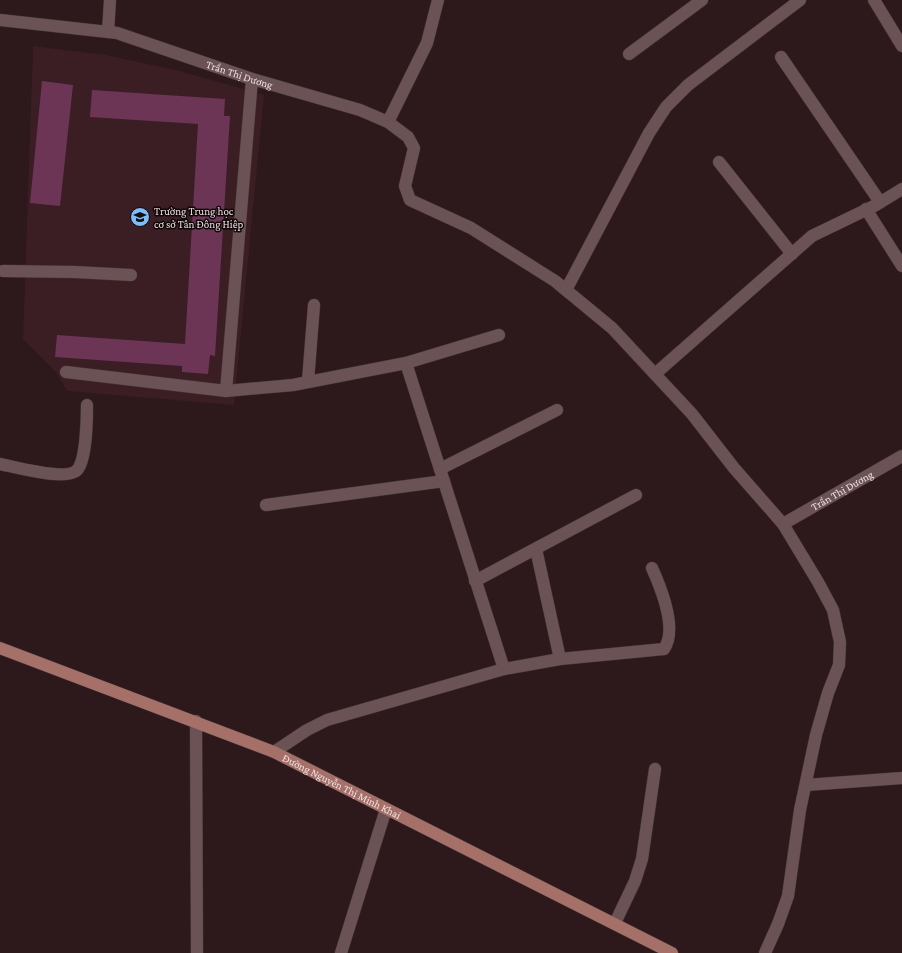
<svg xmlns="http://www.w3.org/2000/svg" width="902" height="953" font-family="'Crimson Pro',serif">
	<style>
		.built { fill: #3a1e24 }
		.building { fill: #6c3556 }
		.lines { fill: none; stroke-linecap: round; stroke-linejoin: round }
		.minor-casing { stroke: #443537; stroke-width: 13 }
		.major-casing { stroke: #443537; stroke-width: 13 }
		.minor { stroke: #6b5255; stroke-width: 12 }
		.major { stroke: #a57068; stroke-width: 12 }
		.labels { text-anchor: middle; stroke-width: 3; stroke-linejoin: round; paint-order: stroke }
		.street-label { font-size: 11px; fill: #f0e1e3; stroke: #0f0608 }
		.poi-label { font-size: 11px; fill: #f0e1e3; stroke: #0f0608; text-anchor: start }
	</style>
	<rect width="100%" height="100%" fill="#2d181c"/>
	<path class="built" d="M33 46 106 55 180 71 264 95 234 405 67 391 56 372 23 339Z"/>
	<g class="building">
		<path d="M42 81 73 85 60 206 30 203Z"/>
		<path d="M92 90 225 99 224 116H230L215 356 210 355 208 374 182 372V366L55 357 57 335 185 344 198 124 90 117Z"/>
	</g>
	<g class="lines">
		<g class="minor-casing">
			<g id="minor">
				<path d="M874 0 902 46"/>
				<path id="s1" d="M0 20 117 33 252 79 360 110 388 122 408 137 414 148 405 186 410 200 471 228 555 281 612 328 692 414 734 468 783 524 818 582 833 610 840 642 839 665 828 693 816 735 800 810 788 896 778 924 765 953"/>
				<path d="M108 32 110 0"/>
				<path d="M629 54 702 0"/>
				<path d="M781 57 880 202"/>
				<path d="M388 122 427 43 438 0"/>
				<path d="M719 162 792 254"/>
				<path d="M866 209 902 266"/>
				<path d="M3 271 75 272 131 275"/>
				<path d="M566 290 649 133 666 107 688 85 800 0"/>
				<path d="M406 363 504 669"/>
				<path d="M66 372 226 391 293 385 406 363 499 335"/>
				<path d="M655 374 812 236 876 205 902 189"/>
				<path d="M308 381 314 305"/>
				<path d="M226 391 252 79"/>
				<path d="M0 464C15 467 69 482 78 469 86 458 87 420 87 405"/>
				<path d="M440 469 557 410"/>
				<path d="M266 505 444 481"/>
				<path id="s2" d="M783 524 902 456"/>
				<path d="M536 549 560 659"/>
				<path d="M475 581 636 495"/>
				<path d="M196 721 197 953"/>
				<path d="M274 752 307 730 327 720 504 669 560 659 664 649C678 629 661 588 652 568"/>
				<path d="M806 785 902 778"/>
				<path d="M615 923 635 881 642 859 655 769"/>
				<path d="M341 953 386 809"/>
			</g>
		</g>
		<g class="major-casing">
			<g id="major">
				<path id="s3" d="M0 648 274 752 672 953"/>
			</g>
		</g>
		<use href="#minor" class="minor"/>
		<use href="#major" class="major"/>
	</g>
	<defs>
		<g id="school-disc" transform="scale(1)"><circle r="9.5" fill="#81bcfa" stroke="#0f0608"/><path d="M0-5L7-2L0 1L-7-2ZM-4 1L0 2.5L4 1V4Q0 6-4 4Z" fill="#111"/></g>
	</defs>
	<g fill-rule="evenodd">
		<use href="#school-disc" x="140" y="217"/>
	</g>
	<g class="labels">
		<g class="street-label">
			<text dy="4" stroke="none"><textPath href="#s1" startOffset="247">Trần Thị Dương</textPath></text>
			<text dy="4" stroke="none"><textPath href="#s2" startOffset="68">Trần Thị Dương</textPath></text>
			<text dy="4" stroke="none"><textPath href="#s3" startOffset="369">Đường Nguyễn Thị Minh Khai</textPath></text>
		</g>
		<g class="poi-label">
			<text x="154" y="215">Trường Trung học<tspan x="154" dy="13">cơ sở Tân Đông Hiệp</tspan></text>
		</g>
	</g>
</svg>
